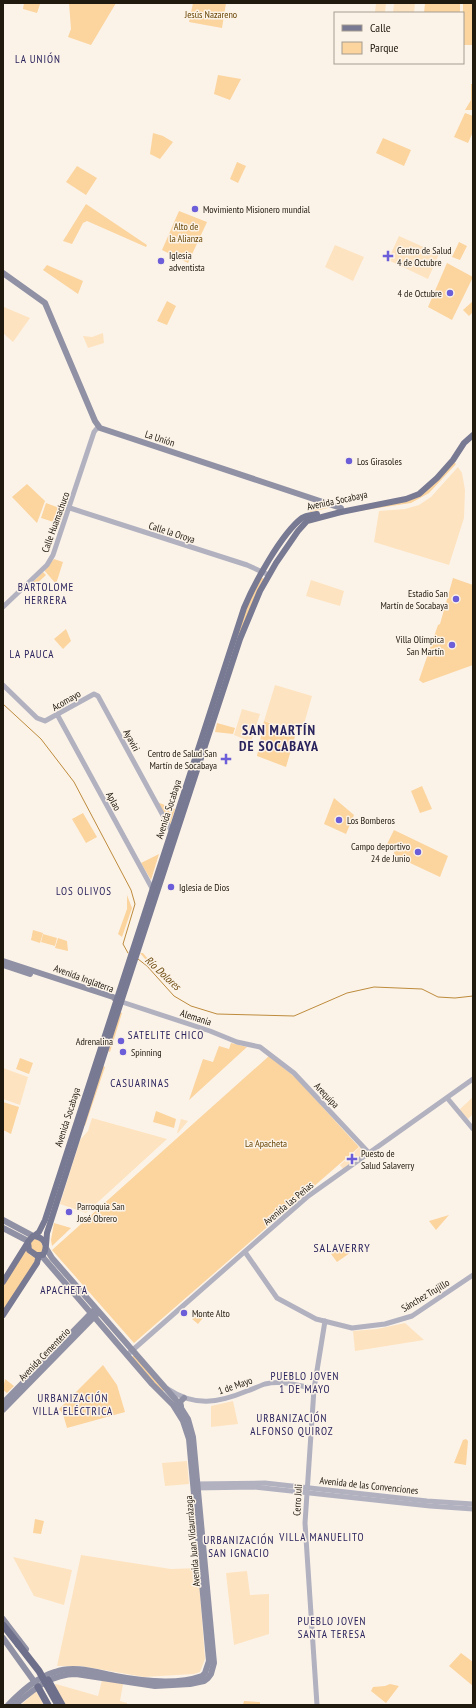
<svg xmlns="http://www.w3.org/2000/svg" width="476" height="1708" font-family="'PT Sans Narrow',sans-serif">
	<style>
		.built { fill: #fde3c0 }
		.green { fill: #fbd49e }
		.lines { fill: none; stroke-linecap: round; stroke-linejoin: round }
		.stream { stroke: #bd8b3c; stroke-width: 1 }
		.tertiary { stroke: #b1b1c0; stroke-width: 5 }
		.secondary { stroke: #9091a5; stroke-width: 6 }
		.primary { stroke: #787992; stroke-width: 6 }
		.trunk { stroke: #6e6f8a; stroke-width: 7 }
		.trunk-bridge { stroke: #6e6f8a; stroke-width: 7 }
		.poi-dot { fill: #6b5ed8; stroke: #fcf3e8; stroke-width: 1.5 }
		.labels { text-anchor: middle; stroke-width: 3; stroke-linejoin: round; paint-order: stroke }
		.park-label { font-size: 10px; fill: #674504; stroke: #fcf3e8 }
		.poi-label { font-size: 10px; fill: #20190e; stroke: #fcf3e8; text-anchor: start }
		.street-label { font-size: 10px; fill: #20190e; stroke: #fcf3e8 }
		.neighbourhood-label { font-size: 11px; letter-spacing: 1px; fill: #29235d; stroke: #fcf3e8 }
		.water-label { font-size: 11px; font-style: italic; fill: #6f4c10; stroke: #fcf3e8 }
		.quarter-label { font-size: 12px; letter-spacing: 1px; fill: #29235d; stroke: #fcf3e8 }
		.district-label { font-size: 14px; font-weight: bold; letter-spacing: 1px; fill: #29235d; stroke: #fcf3e8 }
	</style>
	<rect width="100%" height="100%" fill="#fcf3e8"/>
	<g class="built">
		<path d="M376 3H386L385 13H375Z"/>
		<path d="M394 3H415L414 13H393Z"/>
		<path d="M399 236 439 254 428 279 388 260Z"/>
		<path d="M335 245 364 257 353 281 325 267Z"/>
		<path d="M4 307 30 318 13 342 3 333Z"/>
		<path d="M103 333 104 343 88 348 83 336 92 337Z"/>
		<path d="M458 467 462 473 465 490 464 518 449 565 374 542 379 511 405 509 419 505 431 497Z"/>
		<path d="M311 580 344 591 340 606 306 596Z"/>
		<path d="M275 685 312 696 302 731 264 721Z"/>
		<path d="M242 709 260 714 251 742 234 735Z"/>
		<path d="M3 1068 28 1077 20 1105 3 1099Z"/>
		<path d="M473 1097V1114L468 1119 459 1110Z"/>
		<path d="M92 1118 167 1139 86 1213 60 1204 80 1140 88 1131Z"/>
		<path d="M181 1119 188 1121 178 1133H177Z"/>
		<path d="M361 1146 366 1153 343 1169 340 1165Z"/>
		<path d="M405 1323 424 1340 355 1351 353 1331 377 1329Z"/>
		<path d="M233 1401 238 1424 211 1427V1406Z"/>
		<path d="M187 1461 189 1484 165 1486 162 1463Z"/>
		<path d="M81 1555 171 1569 198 1568 205 1659 200 1672 194 1674 144 1677 81 1666H57Z"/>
		<path d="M13 1557 72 1570 64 1605 34 1596Z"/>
		<path d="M247 1571 250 1595 269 1594V1634L234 1645 226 1573Z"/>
		<path d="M102 1680 123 1684 120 1701 127 1703V1705H63L52 1686 56 1684 98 1696Z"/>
		<path d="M36 1691 44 1705H21Z"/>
	</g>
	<g class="green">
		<path d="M24 3 40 4 37 13 23 9Z"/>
		<path d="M69 3H116L91 45 68 37 71 29Z"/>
		<path d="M193 3H226L222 28 189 22Z"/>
		<path d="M425 3H460V13H424Z"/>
		<rect x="463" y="3" width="10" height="42"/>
		<path d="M218 75 241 79 230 100 214 94Z"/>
		<path d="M471 84H473V110H465L471 100Z"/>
		<path d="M465 113 473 116V132L468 143 454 137Z"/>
		<path d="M153 133 163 136 173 142 160 159 150 154Z"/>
		<path d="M383 138 411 150 404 166 376 153Z"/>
		<path d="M237 162 246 166 238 183 230 179Z"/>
		<path d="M77 166 97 178 86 195 66 182Z"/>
		<path d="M86 204 147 245 146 247 87 221 83 223 72 244 63 241Z"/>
		<path d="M179 211 207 222 188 263 162 250Z"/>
		<path d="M459 242 467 246 460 260 452 257Z"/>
		<path d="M447 263 473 277 452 320 428 307Z"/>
		<path d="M47 265 83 281 78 294 43 270Z"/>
		<path d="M167 301 176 306 167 325 157 321Z"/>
		<path d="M473 301V312L469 316 463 310Z"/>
		<path d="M454 462 456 464 429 493 411 503 358 511 412 499Z"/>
		<path d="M27 484 45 501 37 523 12 497Z"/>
		<path d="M314 502 329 507 328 508 310 512Z"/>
		<path d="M46 503 65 510 60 524 41 518Z"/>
		<path d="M54 559 63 562 56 584 44 570Z"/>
		<path d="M43 572 46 575 30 590 27 588Z"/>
		<path d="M261 577 264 579 232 658 244 613Z"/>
		<path d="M453 578 473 585V665L423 683 419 680 438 625 440 624Z"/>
		<path d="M66 629 71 641 63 649 54 639Z"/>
		<path d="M264 721 296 733 286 767 257 756Z"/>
		<path d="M217 723 235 728 233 734 215 732Z"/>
		<path d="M422 786 432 809 420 813 411 791Z"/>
		<path d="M334 798 354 815 346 834 324 824Z"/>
		<path d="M157 802 175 809 170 825Z"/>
		<path d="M83 813 97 837 86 843 72 819Z"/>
		<path d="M394 830 448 856 440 877 393 855 395 850 386 846Z"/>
		<path d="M159 854 151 880 141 863Z"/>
		<path d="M127 895 132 908 122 937 118 934 127 909Z"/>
		<path d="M33 930 43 933 40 943 31 940Z"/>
		<path d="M43 934 57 938 55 946 41 942Z"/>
		<path d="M58 938 67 941 68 951 55 948Z"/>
		<path d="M140 953H143L164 978 162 979Z"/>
		<path d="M120 1012 122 1013 110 1052 108 1051Z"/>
		<path d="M231 1043 247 1047 189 1100 203 1059 213 1062 219 1046 229 1049Z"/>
		<path d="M269 1056 296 1078 359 1147 134 1343 52 1250Z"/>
		<path d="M20 1058 33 1063 29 1074 16 1069Z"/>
		<path d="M103 1066 105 1067 85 1126 84 1125Z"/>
		<path d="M3 1102 19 1107 11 1134 3 1130Z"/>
		<path d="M156 1111 176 1119 174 1128 153 1122Z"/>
		<path d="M449 1215 436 1230 429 1221Z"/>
		<path d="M54 1223 71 1228 52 1246 51 1240Z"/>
		<path d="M34 1239C40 1240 43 1243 43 1250L40 1253C33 1252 31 1249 30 1242Z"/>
		<path d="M347 1243 352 1244 354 1250 337 1262 331 1254Z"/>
		<path d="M26 1248 30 1255 38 1259 3 1312V1286Z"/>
		<path d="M199 1312 201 1313 205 1312 206 1314 198 1324 192 1319Z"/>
		<path d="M134 1355 164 1390 162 1392 131 1358Z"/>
		<path d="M103 1365 117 1385 125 1412 67 1428 63 1414 59 1409Z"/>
		<path d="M5 1379 14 1386 7 1393 3 1390Z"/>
		<path d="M466 1439 468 1441 466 1465 454 1463 463 1440Z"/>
		<path d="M35 1519 44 1521 41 1534 33 1533Z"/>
		<path d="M461 1653 473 1662V1686L449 1666Z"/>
		<path d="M390 1684 399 1686 386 1703 371 1691 373 1687 385 1686Z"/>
		<path d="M244 1701 260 1702V1705H243Z"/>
	</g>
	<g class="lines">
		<g class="stream">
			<path d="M3 704 41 739 74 782 131 890 135 904 123 944 128 953"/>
			<path d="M138 959 147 966 174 996 191 1006 217 1014 294 1016 347 993 374 987 422 989 438 997 455 998 473 996"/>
		</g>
		<g class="tertiary">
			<path d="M70 508 247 565 269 575"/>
			<path d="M3 607 47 565 53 555 94 432 98 427"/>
			<path d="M3 685 37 718 45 721 94 694 98 696 172 832"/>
			<path d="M58 716 153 890"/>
			<path d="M119 1001 210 1031 237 1042 260 1047 294 1073 369 1153"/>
			<path d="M448 1099 473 1129"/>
			<path d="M245 1252 277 1298 316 1319 352 1328 385 1324 412 1316 473 1275"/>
			<path d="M127 1355 307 1197 473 1079"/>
			<path d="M168 1389C195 1407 218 1403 247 1391 253 1389 259 1386 265 1384 281 1380 298 1385 314 1389"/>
			<path d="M195 1484 265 1483 427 1501 473 1504"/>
			<path d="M195 1488 254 1487 430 1506 473 1509"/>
			<path d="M317 1705 305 1523 314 1389 325 1321"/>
		</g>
		<g class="secondary">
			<path d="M3 273 45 303 95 421 100 428 341 508V512"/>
			<path d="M3 961 113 997 115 999"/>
			<path d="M3 965 30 974"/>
			<path d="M3 1220 33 1236"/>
			<path d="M3 1228 28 1241"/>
			<path d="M3 1403 93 1311"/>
			<path d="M181 1406 180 1402 184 1398"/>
			<path d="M3 1410 96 1315"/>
			<path d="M3 1619 26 1649"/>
			<path d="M3 1638 36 1684"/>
			<path d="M8 1705C21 1692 37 1677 55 1672 74 1665 95 1672 115 1676 141 1681 177 1685 202 1676L205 1673 209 1661 189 1439 183 1421 173 1405 152 1384 41 1255"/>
			<path d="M15 1705C34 1689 51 1674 76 1674L155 1686 190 1684 204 1681 208 1678 211 1674 214 1663 193 1437 188 1419 176 1400 52 1258 46 1248"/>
		</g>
		<g class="primary">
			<path d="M33 1236C44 1237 49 1245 43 1255H36L29 1250 28 1242Z"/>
			<path d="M34 1236 39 1232 45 1220 244 608C254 584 281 534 302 518 306 515 312 515 317 514"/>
			<path d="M46 1245 47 1233 121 1002 240 639 260 591 276 563 298 531 307 521 341 512 406 499 419 494 437 478 453 460 464 443 473 435"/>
			<path d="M3 1282 28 1242"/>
			<path d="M3 1315 37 1263 39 1255"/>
		</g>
		<g class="trunk">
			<path d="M3 1625 18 1644"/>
			<path d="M48 1680 62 1705"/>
			<path d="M38 1687 48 1705"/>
		</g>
		<path class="trunk-bridge" d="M18 1644 39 1671 58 1705"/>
	</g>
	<g class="poi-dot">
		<circle cx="195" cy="209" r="4"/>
		<path d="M386 250h4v4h4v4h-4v4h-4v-4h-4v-4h4z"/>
		<circle cx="161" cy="261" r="4"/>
		<circle cx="450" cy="293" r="4"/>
		<circle cx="349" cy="461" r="4"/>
		<circle cx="456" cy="599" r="4"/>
		<circle cx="452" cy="645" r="4"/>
		<path d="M224 753h4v4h4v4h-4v4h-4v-4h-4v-4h4z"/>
		<circle cx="339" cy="820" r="4"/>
		<circle cx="418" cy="852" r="4"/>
		<circle cx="171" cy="887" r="4"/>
		<circle cx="121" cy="1041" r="4"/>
		<circle cx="123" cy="1052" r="4"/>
		<path d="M350 1153h4v4h4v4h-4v4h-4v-4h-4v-4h4z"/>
		<circle cx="69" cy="1212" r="4"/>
		<circle cx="184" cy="1313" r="4"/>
	</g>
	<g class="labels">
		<g class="park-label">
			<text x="211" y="18">Jesús Nazareno</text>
			<text x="186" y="230">Alto de<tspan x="186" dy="12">la Alianza</tspan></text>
			<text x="266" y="1147">La Apacheta</text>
		</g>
		<g class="poi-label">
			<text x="203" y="213">Movimiento Misionero mundial</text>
			<text x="397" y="254">Centro de Salud<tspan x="397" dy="12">4 de Octubre</tspan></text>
			<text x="169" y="259">Iglesia<tspan x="169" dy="12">adventista</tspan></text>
			<text x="442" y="297" text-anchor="end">4 de Octubre</text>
			<text x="357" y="465">Los Girasoles</text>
			<text x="448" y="597" text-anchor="end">Estadio San<tspan x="448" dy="12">Martín de Socabaya</tspan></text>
			<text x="444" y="643" text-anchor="end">Villa Olímpica<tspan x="444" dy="12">San Martín</tspan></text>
			<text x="217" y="757" text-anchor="end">Centro de Salud San<tspan x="217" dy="12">Martín de Socabaya</tspan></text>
			<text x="347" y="824">Los Bomberos</text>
			<text x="410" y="850" text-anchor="end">Campo deportivo<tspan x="410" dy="12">24 de Junio</tspan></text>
			<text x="179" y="891">Iglesia de Dios</text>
			<text x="113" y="1045" text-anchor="end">Adrenalina</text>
			<text x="131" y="1056">Spinning</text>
			<text x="361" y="1157">Puesto de<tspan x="361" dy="12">Salud Salaverry</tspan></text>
			<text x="77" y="1210">Parroquia San<tspan x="77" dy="12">José Obrero</tspan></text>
			<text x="192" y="1317">Monte Alto</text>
		</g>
		<g class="street-label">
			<text transform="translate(160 438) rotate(18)" y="4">La Unión</text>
			<text transform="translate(337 500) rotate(-12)" y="4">Avenida Socabaya</text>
			<text transform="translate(55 522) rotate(-70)" y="4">Calle Huamachuco</text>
			<text transform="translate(172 532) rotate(18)" y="4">Calle la Oroya</text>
			<text transform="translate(66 700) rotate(-30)" y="4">Acomayo</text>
			<text transform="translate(132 740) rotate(62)" y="4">Ayaviri</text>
			<text transform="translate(114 801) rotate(62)" y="4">Aplao</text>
			<text transform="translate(168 809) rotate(-72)" y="4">Avenida Socabaya</text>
			<text transform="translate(84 978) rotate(20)" y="4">Avenida Inglaterra</text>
			<text transform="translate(196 1017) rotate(18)" y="4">Alemania</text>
			<text transform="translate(327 1095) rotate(46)" y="4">Arequipa</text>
			<text transform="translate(67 1117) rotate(-72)" y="4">Avenida Socabaya</text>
			<text transform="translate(288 1203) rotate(-40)" y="4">Avenida las Peñas</text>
			<text transform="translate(425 1295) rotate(-31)" y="4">Sánchez Trujillo</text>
			<text transform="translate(44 1354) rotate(-46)" y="4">Avenida Cementerio</text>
			<text transform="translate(235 1385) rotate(-19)" y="4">1 de Mayo</text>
			<text transform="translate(369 1485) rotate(6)" y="4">Avenida de las Convenciones</text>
			<text transform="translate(297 1500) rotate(-87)" y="4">Cerro Juli</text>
			<text transform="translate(192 1541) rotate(-95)" y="4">Avenida Juan Vidaurrázaga</text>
		</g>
		<g class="neighbourhood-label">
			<text x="38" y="63">LA UNIÓN</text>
			<text x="46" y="591">BARTOLOME<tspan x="46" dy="13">HERRERA</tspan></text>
			<text x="32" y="658">LA PAUCA</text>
			<text x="84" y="895">LOS OLIVOS</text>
			<text x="166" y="1039">SATELITE CHICO</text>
			<text x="140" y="1087">CASUARINAS</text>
			<text x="64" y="1294">APACHETA</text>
			<text x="305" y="1380">PUEBLO JOVEN<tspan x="305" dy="13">1 DE MAYO</tspan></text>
			<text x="73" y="1402">URBANIZACIÓN<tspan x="73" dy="13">VILLA ELÉCTRICA</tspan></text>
			<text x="292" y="1422">URBANIZACIÓN<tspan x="292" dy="13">ALFONSO QUIROZ</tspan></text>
			<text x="322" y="1541">VILLA MANUELITO</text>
			<text x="239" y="1544">URBANIZACIÓN<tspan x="239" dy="13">SAN IGNACIO</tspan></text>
			<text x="332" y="1625">PUEBLO JOVEN<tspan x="332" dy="13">SANTA TERESA</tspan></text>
		</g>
		<g class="water-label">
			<text transform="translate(163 973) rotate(43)" y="4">Río Dolores</text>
		</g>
		<g class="quarter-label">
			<text x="342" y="1252">SALAVERRY</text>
		</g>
		<g class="district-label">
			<text x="279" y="735">SAN MARTÍN<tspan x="279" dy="16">DE SOCABAYA</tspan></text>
		</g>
	</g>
	<rect width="476" height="1708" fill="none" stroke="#20190e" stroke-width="8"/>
	<rect x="334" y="12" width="130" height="52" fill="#fcf3e8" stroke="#a49c91"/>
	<rect x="342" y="25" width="20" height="6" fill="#787992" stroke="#a49c91"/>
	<text x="370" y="32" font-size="12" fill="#20190e">Calle</text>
	<rect x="342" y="42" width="20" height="12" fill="#fbd49e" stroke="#a49c91"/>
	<text x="370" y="52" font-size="12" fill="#20190e">Parque</text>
</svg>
